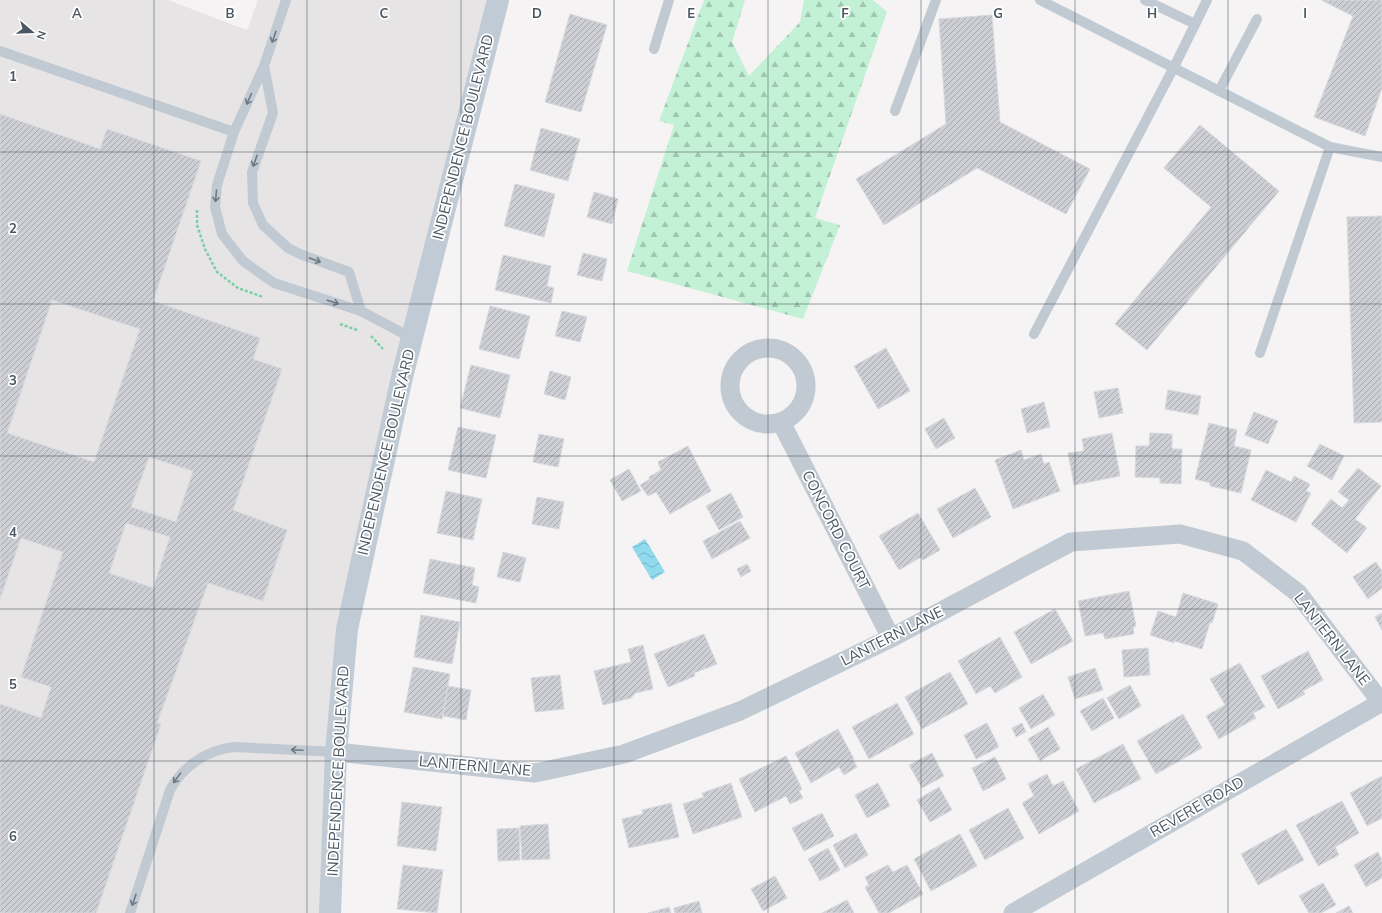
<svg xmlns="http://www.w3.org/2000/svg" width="1382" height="913" font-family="Mulish,sans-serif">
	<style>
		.education { fill: #e6e4e5 }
		.forest { fill: url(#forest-firs) }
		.water { fill: url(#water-waves) }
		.building { fill: url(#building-hatch); stroke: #d7d9de; fill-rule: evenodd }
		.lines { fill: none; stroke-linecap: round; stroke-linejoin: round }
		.path { stroke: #7ad0a6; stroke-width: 2.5; stroke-dasharray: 3 2; stroke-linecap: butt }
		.lane { stroke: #c1cad2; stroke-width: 10 }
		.street { stroke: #c1cad2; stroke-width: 19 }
		.secondary { stroke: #c1cbd6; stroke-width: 22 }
		.oneway { stroke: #6e7983 }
		.grid { fill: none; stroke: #4a5661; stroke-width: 1; stroke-opacity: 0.55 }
		.labels { text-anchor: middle; stroke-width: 3.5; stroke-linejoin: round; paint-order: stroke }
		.street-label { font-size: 15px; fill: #4a5661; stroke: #fff }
		.grid-label { font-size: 13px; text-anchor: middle; font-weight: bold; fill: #4a5661; stroke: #fff; stroke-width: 3.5; stroke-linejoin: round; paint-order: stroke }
	</style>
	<defs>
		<pattern id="forest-firs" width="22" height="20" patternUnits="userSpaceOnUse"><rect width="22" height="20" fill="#c3f1d5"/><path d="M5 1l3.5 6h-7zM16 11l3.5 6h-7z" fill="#a0c6b0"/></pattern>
		<pattern id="water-waves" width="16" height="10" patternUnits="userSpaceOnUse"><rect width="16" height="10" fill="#90daee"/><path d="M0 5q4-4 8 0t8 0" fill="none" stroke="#78b4c4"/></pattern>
		<pattern id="building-hatch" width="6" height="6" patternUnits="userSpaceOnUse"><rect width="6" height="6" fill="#cdcfd5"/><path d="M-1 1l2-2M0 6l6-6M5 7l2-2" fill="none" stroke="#a8abb0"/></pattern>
	</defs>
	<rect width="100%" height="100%" fill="#f5f3f3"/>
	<path class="education" d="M0 0H168L247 30 258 0H498L347 629 330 913H0Z"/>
	<path class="forest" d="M704 0H745L732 42 749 76 800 22 804 0H873L887 12 815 218 840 225 803 319 627 271 674 125 659 121Z"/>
	<path class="water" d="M645 539 665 572 652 580 632 547Z"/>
	<g class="building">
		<path d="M1321 0H1382V88L1365 136 1314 117 1353 16Z"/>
		<path d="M570 14 607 25 581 112 545 102Z"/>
		<path d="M992 15 1000 122 1090 169 1066 214 977 168 884 225 856 179 946 124 939 19Z"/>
		<path d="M0 114 100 149 107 129 201 161 153 301 260 338 253 359 282 369 233 510 287 530 263 601 208 583 157 723 161 724 96 913H0V704L41 718 51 687 21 677 63 552 21 538 0 599ZM52 300 140 329 94 462 7 433ZM149 457 193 471 176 522 131 507ZM126 523 170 537 153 588 109 573Z"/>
		<path d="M1200 125 1279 191 1147 350 1115 324 1211 207 1164 168Z"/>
		<path d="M541 128 580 139 568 181 530 170Z"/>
		<path d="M515 184 555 194 544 237 504 226Z"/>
		<path d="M594 192 618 199 612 224 587 217Z"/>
		<path d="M1382 216V422L1354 423 1347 217Z"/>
		<path d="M583 253 607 259 602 281 577 275Z"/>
		<path d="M503 255 551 266 547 286 554 288 551 303 495 290Z"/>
		<path d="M490 306 530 316 519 359 479 349Z"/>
		<path d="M562 311 587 317 580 342 555 336Z"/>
		<path d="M886 348 910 391 878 409 854 366Z"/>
		<path d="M471 365 510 375 500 418 460 408Z"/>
		<path d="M550 371 571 377 565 400 544 394Z"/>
		<path d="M1118 388 1123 413 1099 418 1094 392Z"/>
		<path d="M1168 390 1201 396 1198 415 1165 409Z"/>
		<path d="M1044 402 1050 427 1027 433 1021 409Z"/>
		<path d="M1254 412 1278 421 1268 444 1245 435Z"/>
		<path d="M944 418 955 438 936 449 925 429Z"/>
		<path d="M1209 423 1237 430 1234 446 1251 450 1241 493 1210 486V483L1195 479Z"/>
		<path d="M458 427 496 435 486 478 448 470Z"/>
		<path d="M1112 433 1120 476 1074 485 1068 453 1084 451 1082 439Z"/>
		<path d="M1150 433 1172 434V449H1182L1181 484 1160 483V478L1135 477 1136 446H1149Z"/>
		<path d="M539 434 564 439 558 467 533 462Z"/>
		<path d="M1320 444 1344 456 1332 480 1307 466Z"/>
		<path d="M688 446 711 491 670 514 656 492 648 496 640 485 650 479 649 477 661 470 658 462Z"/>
		<path d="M1021 450 1024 460 1041 454 1044 464 1049 462 1060 491 1013 509 995 460Z"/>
		<path d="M1358 468 1381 486 1355 519 1367 528 1347 553 1311 524 1331 499 1342 508 1349 500 1338 492Z"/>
		<path d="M629 469 641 491 622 501 610 480Z"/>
		<path d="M1266 470 1291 482 1294 476 1310 484 1306 491 1311 493 1296 522 1251 500Z"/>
		<path d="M975 488 991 517 953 538 937 509Z"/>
		<path d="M446 491 482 499 473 540 437 533Z"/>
		<path d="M731 493 743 517 719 530 706 506Z"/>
		<path d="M537 497 564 502 559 529 532 524Z"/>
		<path d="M918 513 940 550 923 560 921 557 899 570 879 536Z"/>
		<path d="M740 521 750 538 712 559 703 541Z"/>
		<path d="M503 552 526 558 520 582 497 577Z"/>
		<path d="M430 559 475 568 472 585 479 587 476 603 423 593Z"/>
		<path d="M1376 562 1382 571V588L1368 599 1353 577Z"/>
		<path d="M747 564 751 571 741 577 737 569Z"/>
		<path d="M1129 591 1136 626 1133 627 1134 634 1105 639 1103 633 1085 636 1078 601Z"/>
		<path d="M1183 593 1218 604 1212 623 1210 622 1202 649 1174 641V643L1150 635 1158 611 1176 617Z"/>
		<path d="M1055 609 1073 641 1031 664 1014 632Z"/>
		<path d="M1382 613V630L1375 617Z"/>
		<path d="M421 615 460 622 452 664 414 657Z"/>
		<path d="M704 634 717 664 694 673 695 676 668 687 654 654Z"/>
		<path d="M1000 637 1022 677 995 693 990 686 976 694 958 661Z"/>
		<path d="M643 645 653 689 636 693 631 698 603 705 594 671 631 662 628 649Z"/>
		<path d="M1148 648 1150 675 1124 677 1122 650Z"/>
		<path d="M1308 651 1323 680 1303 691 1305 694 1278 709 1261 676Z"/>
		<path d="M1240 663 1265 707 1253 713 1256 718 1219 739 1206 716 1225 705 1210 679Z"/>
		<path d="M413 667 450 674 442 719 404 712Z"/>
		<path d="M1095 668 1103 690 1075 699 1068 677Z"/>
		<path d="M950 672 968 704 922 729 905 697Z"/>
		<path d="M560 675 564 709 535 712 531 678Z"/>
		<path d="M1130 685 1141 706 1119 719 1107 698Z"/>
		<path d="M448 686 471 690 466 720 443 716Z"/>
		<path d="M1043 694 1055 715 1031 729 1019 708Z"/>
		<path d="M1103 698 1114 718 1092 731 1080 711Z"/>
		<path d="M897 703 914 734 869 759 852 727Z"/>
		<path d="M1183 714 1202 748 1156 774 1137 741Z"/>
		<path d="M987 723 999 747 976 759 964 735Z"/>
		<path d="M1022 723 1026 732 1016 737 1012 728Z"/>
		<path d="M1048 727 1060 749 1040 761 1028 739Z"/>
		<path d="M838 729 854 759H853L857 767 844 775 839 767 811 783 795 753Z"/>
		<path d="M1123 744 1141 779 1094 803 1076 769Z"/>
		<path d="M932 753 944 776 922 788 909 765Z"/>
		<path d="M786 756 802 789 799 791 803 798 790 804 786 796 755 812 739 779Z"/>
		<path d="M995 757 1006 779 983 791 972 768Z"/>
		<path d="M1047 774 1053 786 1063 781 1079 811 1039 834 1022 803 1034 796 1028 784Z"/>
		<path d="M1382 776V818L1367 826 1350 793Z"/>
		<path d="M731 783 742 817 693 834 683 804 704 797 702 793Z"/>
		<path d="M878 783 890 806 867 818 855 795Z"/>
		<path d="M939 787 952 810 930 822 917 800Z"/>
		<path d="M1342 801 1359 833 1335 847 1339 855 1318 866 1296 825Z"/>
		<path d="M402 802 442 807 436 851 397 846Z"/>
		<path d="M671 803 679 837 629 848 622 819 643 814 642 810Z"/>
		<path d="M1008 808 1024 838 985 860 969 830Z"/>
		<path d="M822 813 834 836 804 851 792 828Z"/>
		<path d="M548 824 550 859 522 860 520 826Z"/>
		<path d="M519 828 520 860 498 861 497 829Z"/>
		<path d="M1286 829 1304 860 1258 885 1241 854Z"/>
		<path d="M856 833 868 855 845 868 833 845Z"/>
		<path d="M960 834 977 866 931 891 914 859Z"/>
		<path d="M828 848 840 870 820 881 808 859Z"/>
		<path d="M1378 852 1382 860V878L1366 887 1354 865Z"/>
		<path d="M403 865 443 870 437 913 397 909Z"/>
		<path d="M888 865 893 872 907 865 923 894 889 913H879L865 887 869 885 865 877Z"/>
		<path d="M775 876 787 898 763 911 751 889Z"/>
		<path d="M1323 883 1336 905 1321 913H1309L1299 896Z"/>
		<path d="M847 900 854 913H822Z"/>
		<path d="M699 901 702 913H675L674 908Z"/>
		<path d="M1349 906 1353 913H1336Z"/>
		<path d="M669 907 671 913H648Z"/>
	</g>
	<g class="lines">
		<g class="path">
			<path d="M197 210V225L205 249 217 272 238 288 263 297"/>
			<path d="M340 324 357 330"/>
			<path d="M371 336 383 349"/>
		</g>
		<g class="lane">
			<path d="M286 0 264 66 273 113 252 172 253 203 263 225 288 248 300 254 349 272 361 311 412 338"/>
			<path d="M1040 0 1330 147 1382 157"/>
			<path d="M1145 0 1195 24"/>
			<path d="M654 49 669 0"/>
			<path d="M0 51 234 132"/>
			<path d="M264 66 234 132 217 185 215 207 222 234 243 261 274 283 361 311"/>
			<path d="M1219 91 1257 19"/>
			<path d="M895 111 936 0"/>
			<path d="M1034 334 1174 67 1207 0"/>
			<path d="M1260 353 1330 147"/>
			<path d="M130 913 170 790C183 766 207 750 234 747L336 752"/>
		</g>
		<g class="street">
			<circle cx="768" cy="386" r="38"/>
			<path d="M781 422 891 638"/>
			<path d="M336 752 535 773 624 754 740 711 891 638 1071 542 1180 534 1243 551 1298 593 1381 702"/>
			<path d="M1013 913 1382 702"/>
		</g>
		<path class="secondary" d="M330 913 336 752 347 629 402 377 498 0"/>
	</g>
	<defs><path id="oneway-shaft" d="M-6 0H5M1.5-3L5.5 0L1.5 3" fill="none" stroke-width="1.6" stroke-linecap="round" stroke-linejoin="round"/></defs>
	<g class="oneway">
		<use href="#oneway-shaft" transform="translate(274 37) rotate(109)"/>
		<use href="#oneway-shaft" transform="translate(249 99) rotate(114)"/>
		<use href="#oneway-shaft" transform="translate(255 161) rotate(110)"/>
		<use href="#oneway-shaft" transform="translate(216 196) rotate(95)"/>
		<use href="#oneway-shaft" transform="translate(315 260) rotate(20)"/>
		<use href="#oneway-shaft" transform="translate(333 302) rotate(18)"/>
		<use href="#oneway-shaft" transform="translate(297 750) rotate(-177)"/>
		<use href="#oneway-shaft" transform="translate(177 778) rotate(126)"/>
		<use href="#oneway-shaft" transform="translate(134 900) rotate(109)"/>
	</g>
	<path class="grid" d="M154 0V913M307 0V913M461 0V913M614 0V913M768 0V913M921 0V913M1075 0V913M1228 0V913M0 152H1382M0 304H1382M0 456H1382M0 609H1382M0 761H1382"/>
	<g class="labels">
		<g class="street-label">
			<text transform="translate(463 137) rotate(-76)" y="5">INDEPENDENCE BOULEVARD</text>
			<text transform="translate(386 452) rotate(-77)" y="5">INDEPENDENCE BOULEVARD</text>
			<text transform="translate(836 530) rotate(63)" y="5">CONCORD COURT</text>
			<text transform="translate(892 636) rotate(-27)" y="5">LANTERN LANE</text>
			<text transform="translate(1332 639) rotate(52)" y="5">LANTERN LANE</text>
			<text transform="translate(475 766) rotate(5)" y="5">LANTERN LANE</text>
			<text transform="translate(338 771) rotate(-87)" y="5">INDEPENDENCE BOULEVARD</text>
			<text transform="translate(1197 807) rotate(-30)" y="5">REVERE ROAD</text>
		</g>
	</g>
	<g class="grid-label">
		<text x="77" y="18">A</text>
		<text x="230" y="18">B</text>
		<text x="384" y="18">C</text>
		<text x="537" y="18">D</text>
		<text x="691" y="18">E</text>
		<text x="845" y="18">F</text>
		<text x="998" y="18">G</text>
		<text x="1152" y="18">H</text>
		<text x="1305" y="18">I</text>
		<text x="13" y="81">1</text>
		<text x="13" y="233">2</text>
		<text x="13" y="385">3</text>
		<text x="13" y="537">4</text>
		<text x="13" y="689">5</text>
		<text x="13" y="841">6</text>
	</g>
	<g transform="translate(32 32) rotate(109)" stroke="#ffffff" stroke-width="3" paint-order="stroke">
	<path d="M0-3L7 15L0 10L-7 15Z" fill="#4a5661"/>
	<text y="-6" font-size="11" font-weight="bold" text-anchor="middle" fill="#4a5661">N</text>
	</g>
</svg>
